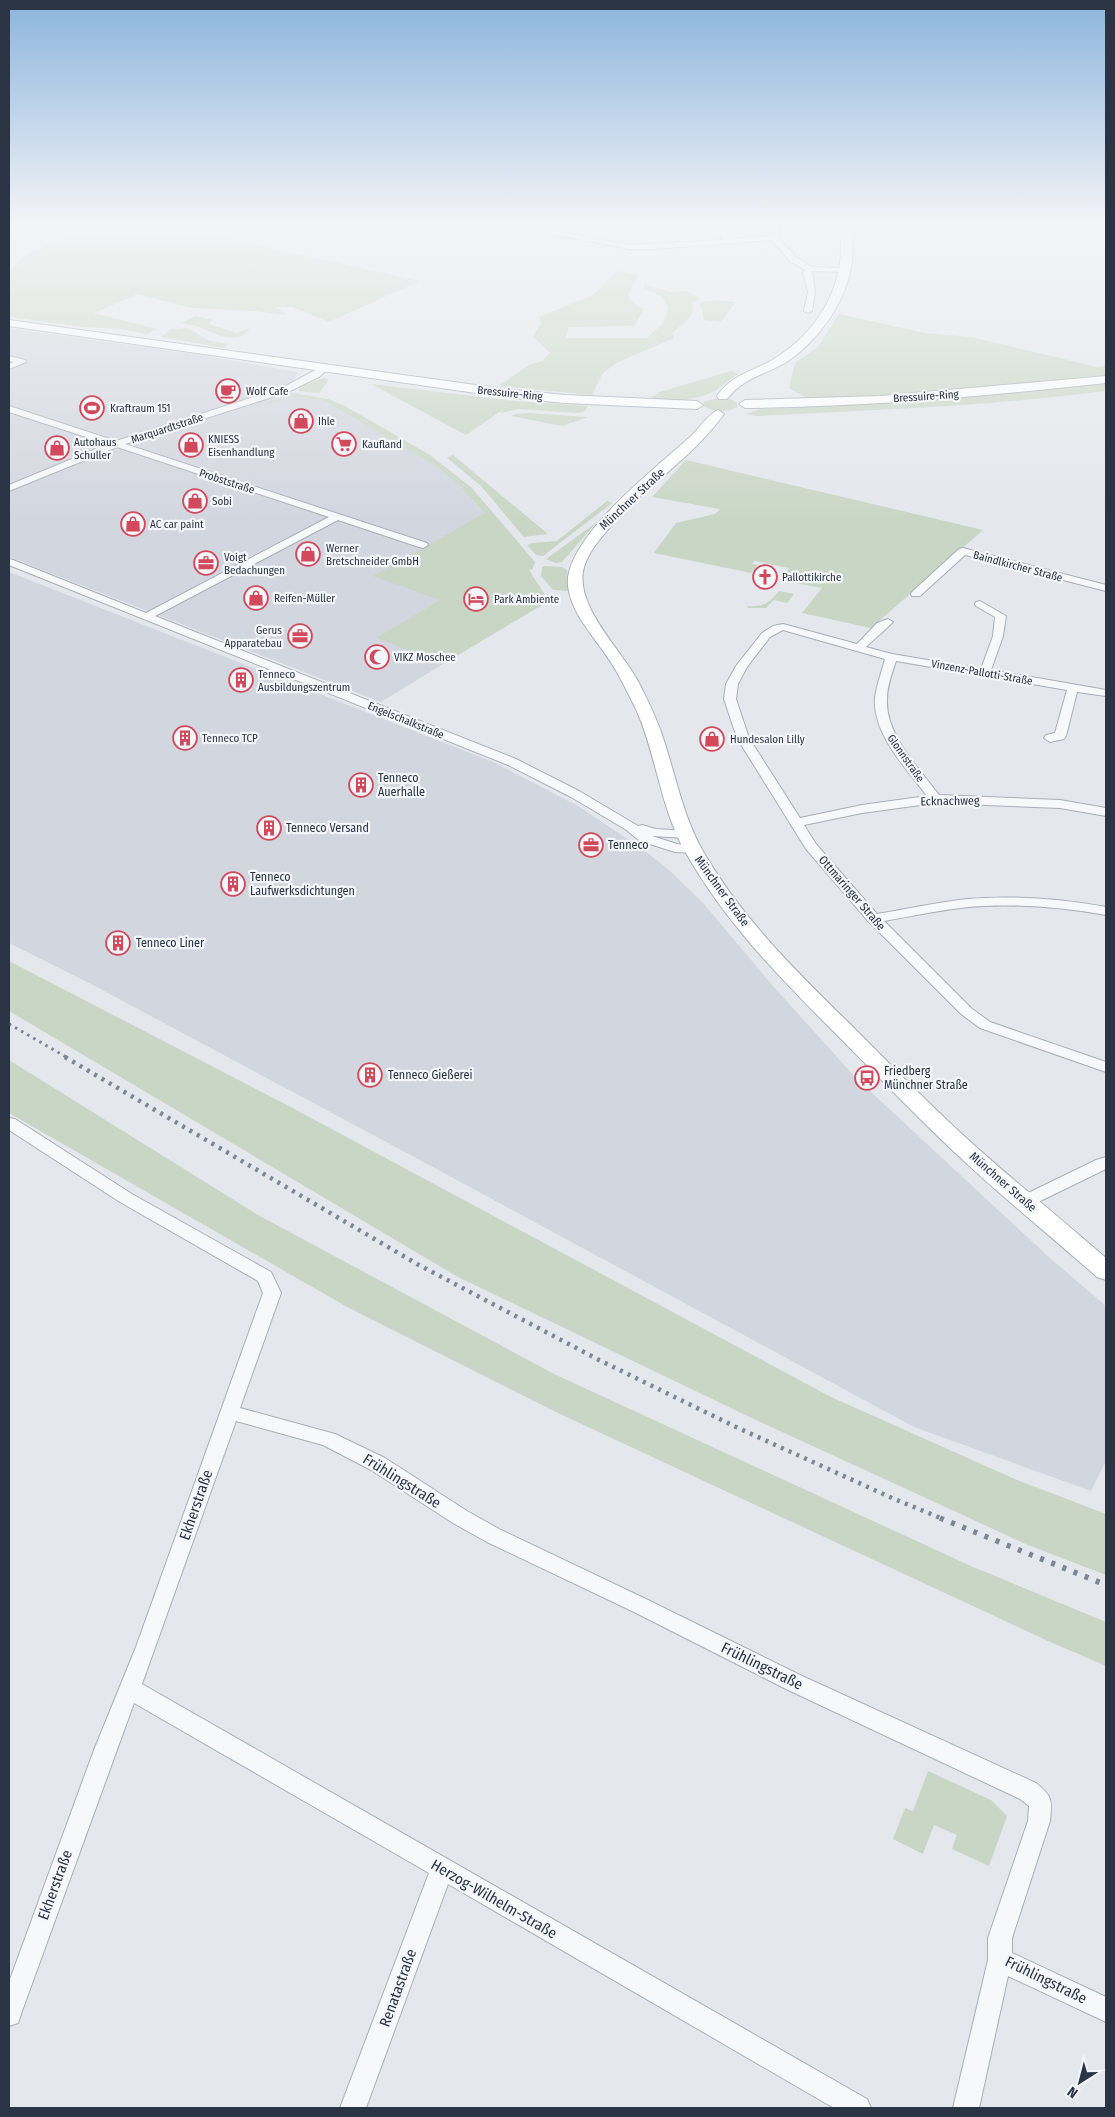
<svg xmlns="http://www.w3.org/2000/svg" width="1115" height="2117" font-family="'Fira Sans Condensed',sans-serif">
	<style>
		.built { fill: #d2d6de }
		.green { fill: #c9d6c5 }
		.lines { fill: none; stroke-linecap: round; stroke-linejoin: round }
		.minor-casing { stroke: #a9aeb7; stroke-width: 2 }
		.secondary-casing { stroke: #a9aeb7; stroke-width: 2 }
		.minor { fill: #f7f8fa; fill-rule: evenodd }
		.secondary { fill: #fff; fill-rule: evenodd }
		.rail-far2 { stroke: #7d8696; stroke-width: 3; stroke-dasharray: 2.5 4.5; stroke-linecap: butt }
		.rail-far1 { stroke: #7d8696; stroke-width: 4.5; stroke-dasharray: 3 5.5; stroke-linecap: butt }
		.rail { stroke: #7d8696; stroke-width: 5.5; stroke-dasharray: 4 8; stroke-linecap: butt }
		.labels { text-anchor: middle; stroke-width: 4.5; stroke-linejoin: round; paint-order: stroke }
		.far-poi-label { font-size: 11px; fill: #2b3445; stroke: #f4f6f9; text-anchor: start }
		.far-street-label { font-size: 11px; fill: #2b3445; stroke: #f4f6f9 }
		.street-label { font-size: 12px; fill: #2b3445; stroke: #f4f6f9 }
		.poi-label { font-size: 12px; fill: #2b3445; stroke: #f4f6f9; text-anchor: start }
		.near-street-label { font-size: 15px; fill: #2b3445; stroke: #f4f6f9 }
	</style>
	<rect width="100%" height="100%" fill="#e4e7ec"/>
	<g class="built">
		<path d="M9 328 194 354 298 372 293 381 278 389 322 400 433 464 457 483 485 513 440 600 377 638 443 664 381 702 9 557Z"/>
		<path d="M9 572 493 762 578 806 641 848 669 870 704 904 772 985 857 1079 1052 1260 1106 1306V1461L1091 1491 914 1427 418 1159 93 985 9 943Z"/>
	</g>
	<g class="green">
		<path d="M110 222H129L230 239 420 281 329 322 292 307H275L287 315 253 311 191 308 138 294 94 313 158 329 147 334 121 329 83 327 9 317V272L25 255 33 251Z"/>
		<path d="M617 271 638 275 628 296 633 303 644 310 634 326 569 327 565 338H647L664 322 668 308 663 297 644 288V284L670 292 686 291 702 299 692 302C696 320 682 322 672 334L674 338 616 363 602 374 592 395 499 386 529 365 542 361 550 353 533 336 541 324 539 317 593 295Z"/>
		<path d="M717 300 736 302 721 322 704 320 700 302Z"/>
		<path d="M839 314 925 333 971 337 1097 367 1106 366V375L951 391 874 396 807 398 789 388 795 363 818 347Z"/>
		<path d="M195 316 213 320 208 324 237 333 250 328C237 346 219 335 204 329 197 326 189 324 181 323Z"/>
		<path d="M185 328 193 331 207 340 227 344 225 348 161 337 171 329Z"/>
		<path d="M731 371 738 374C730 379 720 389 712 392 693 401 673 401 652 401L653 396 660 392Z"/>
		<path d="M324 378 328 379V381L319 393 299 391V387Z"/>
		<path d="M1106 381V391C990 406 874 410 757 416L745 414 761 409C877 404 992 397 1106 381Z"/>
		<path d="M371 384 515 401 588 406 585 411 578 413 519 409 501 413 504 409 466 435Z"/>
		<path d="M298 394 328 399 345 406 430 455 472 488 535 562 533 569 529 570 549 601 443 664 376 638 440 600 373 576 485 513 457 483 433 464 322 400 292 397 230 413Z"/>
		<path d="M719 398 730 399 737 403V407C727 413 712 413 703 405L705 401Z"/>
		<path d="M530 413 588 417 562 426 511 416 515 414Z"/>
		<path d="M453 455 548 534 524 537 481 486 447 458Z"/>
		<path d="M686 460 983 530 871 628 802 613 822 588 780 580 789 568 755 561 752 564 758 565 751 573 654 553 676 523 715 514 720 509 652 497Z"/>
		<path d="M607 501 612 503 543 556 536 555 527 545 532 543 557 541Z"/>
		<path d="M597 522 562 562 555 563 546 559Z"/>
		<path d="M544 566 562 567 567 570 570 591 553 590 541 576 542 567Z"/>
		<path d="M779 591 794 594 787 603 774 600 766 608H747L748 606C764 607 769 603 779 591Z"/>
		<path d="M9 961 285 1104 831 1397 1017 1480 1106 1514V1575L1028 1545 758 1421 458 1277 9 1011Z"/>
		<path d="M9 1060 258 1215 554 1374 973 1567 1106 1622V1666L1048 1641 560 1414 349 1308 9 1113Z"/>
		<path d="M928 1771 991 1800 1007 1816 989 1866 952 1849 957 1835 934 1825 923 1854 893 1839 905 1808 913 1811Z"/>
	</g>
	<g class="lines">
		<g class="minor-casing">
			<g id="minor">
				<path d="M490 222H506L629 245 724 240 715 230 714 222H720L721 229 732 239 771 236 775 222H781L778 238 796 257 811 267 846 268 850 270 846 272 812 271 815 292 812 311 808 313 804 311 808 292 803 273 805 270 790 261 772 240 655 249H629Z"/>
				<path d="M9 356 25 360 26 362 9 369V364L14 362 9 361Z"/>
				<path d="M321 367 328 369 319 377 288 392 125 444 427 543 428 545 423 548 419 547 338 520 155 616 516 759 579 791 638 826 642 825 656 829 690 831 691 834 685 838 652 836 677 844 698 847 699 850 698 853 675 852 640 841 625 829 571 797 508 765 9 565V559L13 560 146 613 329 517 117 447 9 491V485L108 444 9 412V406L116 441 282 388Z"/>
				<path d="M963 548 1106 585V591L965 555 920 596H912L911 594 912 592 959 549Z"/>
				<path d="M980 601 1006 616 1003 636 991 670 1106 690V696L1077 692 1066 736 1064 739 1050 742 1044 738 1046 735 1055 733 1067 690 896 661C892 673 887 686 887 699 885 735 919 768 939 795L1060 800 1106 808V816L1060 808 935 803 862 813 804 825 816 844 877 914C908 909 938 902 968 899 1014 895 1061 899 1106 907V915C1060 907 1014 903 968 907 940 910 912 916 884 921L971 1008 990 1022 1106 1062V1072L980 1028 961 1014 869 922 806 849 737 738 724 699 726 684 736 666 762 633 773 626 783 624 857 644 877 623 888 619 893 622C885 630 875 638 866 647L892 654 981 669 993 636 995 617 976 606 975 604 976 602ZM783 630 885 659C882 671 877 684 875 697 872 734 907 769 927 796L862 805 800 818 749 738 736 699 738 684 747 667 770 637Z"/>
				<path d="M9 1118 15 1119 132 1194 271 1272 281 1293 240 1408 335 1434 385 1458 467 1511 501 1530 648 1600 800 1675 1036 1783C1053 1797 1052 1800 1050 1821L1012 1938V1953L1106 1997V2022L1008 1976 979 2108H953L988 1960V1938L1028 1821 1029 1806 1020 1799 786 1689 634 1612 487 1542 453 1523 371 1470 323 1445 236 1421 142 1684 867 2099 871 2108H834L448 1884 366 2108H340L429 1873 134 1703 21 2014 18 2023 9 2026V1982L94 1750 136 1647 263 1293 258 1281 120 1202 9 1130Z"/>
				<path d="M1106 1157V1169L1032 1205 1026 1207 1020 1205 1018 1201 1020 1197 1096 1160Z"/>
			</g>
		</g>
		<g class="secondary-casing">
			<g id="secondary">
				<path d="M839 222H849C851 235 853 247 852 260 848 300 818 342 785 363 764 375 743 378 727 399H719L717 396C733 373 756 371 777 357 824 327 849 276 839 222Z"/>
				<path d="M9 320 504 389 565 395 697 401 703 405 697 409 565 403 504 397 9 326Z"/>
				<path d="M1106 376V383C986 396 866 407 745 408L739 404 745 400 881 396Z"/>
				<path d="M718 410 724 414C693 457 646 486 611 526 600 539 589 551 584 567 573 606 623 651 639 683 649 703 659 723 665 744 677 781 684 819 704 853 743 920 799 974 854 1028 890 1064 926 1101 964 1136 1010 1178 1059 1217 1106 1258V1280L1097 1277C1048 1234 996 1192 949 1147 912 1112 877 1075 841 1039 784 982 726 924 686 853 660 808 657 756 636 709 629 696 623 682 615 669 600 642 572 618 568 586 563 539 657 467 690 437 699 429 708 414 718 410Z"/>
			</g>
		</g>
		<use href="#minor" class="minor"/>
		<use href="#secondary" class="secondary"/>
		<path class="rail-far2" d="M9 1024 68 1058"/>
		<path class="rail-far1" d="M65 1057 417 1264 599 1360 736 1427 892 1498 943 1519"/>
		<path class="rail" d="M940 1518 1106 1585"/>
	</g>
	<linearGradient id="sky" x2="0" y2="1"><stop stop-color="#8bb4dd"/><stop offset="0.43" stop-color="#f3f4f6"/><stop offset="1" stop-color="#f3f4f6" stop-opacity="0"/></linearGradient>
	<rect width="1115" height="519" fill="url(#sky)"/>
	<defs>
		<g id="cafe-ring" transform="scale(1.25)"><circle r="9.5" fill="#f4f6f9" stroke="#d1495b" stroke-width="1.5"/><path d="M-5.5-4.5H6V0H3Q3 3.5 0 3.5H-2.5Q-5.5 3.5-5.5 0ZM3-3.2v2h1.7v-2ZM-6 4.5H4V6H-6Z" fill="#d1495b"/></g>
		<g id="stadium-ring" transform="scale(1.25)"><circle r="9.5" fill="#f4f6f9" stroke="#d1495b" stroke-width="1.5"/><path d="M0-5a6.5 5 0 1 0 0 10a6.5 5 0 1 0 0-10ZM-3.5-1.8h7v3.6h-7Z" fill="#d1495b"/></g>
		<g id="shop-ring" transform="scale(1.25)"><circle r="9.5" fill="#f4f6f9" stroke="#d1495b" stroke-width="1.5"/><path d="M-5-2.5h2.3a2.7 3.5 0 0 1 5.4 0H5L5.5 6h-11ZM-1.5-2.5h3a1.5 2.3 0 0 0-3 0Z" fill="#d1495b"/></g>
		<g id="supermarket-ring" transform="scale(1.25)"><circle r="9.5" fill="#f4f6f9" stroke="#d1495b" stroke-width="1.5"/><path d="M-6-5.5h2.5l.6 2H6L4.5 2H-2.5L-4.4-4H-6ZM-1.5 3.2a1.3 1.3 0 1 0 .1 0ZM3 3.2a1.3 1.3 0 1 0 .1 0Z" fill="#d1495b"/></g>
		<g id="office-ring" transform="scale(1.25)"><circle r="9.5" fill="#f4f6f9" stroke="#d1495b" stroke-width="1.5"/><path d="M-6-3h4V-5.5h4V-3h4V5H-6ZM-1-4.5V-3h2v-1.5ZM-6 0V1H6V0Z" fill="#d1495b"/></g>
		<g id="church-ring" transform="scale(1.25)"><circle r="9.5" fill="#f4f6f9" stroke="#d1495b" stroke-width="1.5"/><path d="M-1.2-6h2.4v3.5h3.3v2.4h-3.3V6h-2.4V-.1h-3.3v-2.4h3.3Z" fill="#d1495b"/></g>
		<g id="hotel-ring" transform="scale(1.25)"><circle r="9.5" fill="#f4f6f9" stroke="#d1495b" stroke-width="1.5"/><path d="M-6-4.5h1.5V1H6V5H4.5V3h-9V5H-6ZM-4 0a1.8 1.8 0 1 1 3.6 0ZM.5 0V-2.5h3Q6-2.5 6 0Z" fill="#d1495b"/></g>
		<g id="mosque-ring" transform="scale(1.25)"><circle r="9.5" fill="#f4f6f9" stroke="#d1495b" stroke-width="1.5"/><path d="M3.5-4.9A6 6 0 1 0 3.5 4.9A5 5 0 1 1 3.5-4.9Z" fill="#d1495b"/></g>
		<g id="building-ring" transform="scale(1.25)"><circle r="9.5" fill="#f4f6f9" stroke="#d1495b" stroke-width="1.5"/><path d="M-4-6H4V6H1V3H-1V6H-4ZM-2.5-4.3h1.7v1.8h-1.7ZM.8-4.3h1.7v1.8H.8ZM-2.5-1h1.7V.8h-1.7ZM.8-1h1.7V.8H.8Z" fill="#d1495b"/></g>
		<g id="bus-ring" transform="scale(1.25)"><circle r="9.5" fill="#f4f6f9" stroke="#d1495b" stroke-width="1.5"/><path d="M-5-6H5V4H4V6H2V4H-2V6H-4V4H-5ZM-3.5-4V0h7V-4ZM-3.5 1.2v1.5H-2V1.2ZM2 1.2v1.5H3.5V1.2Z" fill="#d1495b"/></g>
	</defs>
	<g fill-rule="evenodd">
		<use href="#cafe-ring" x="228" y="391"/>
		<use href="#stadium-ring" x="92" y="408"/>
		<use href="#shop-ring" x="301" y="421"/>
		<use href="#supermarket-ring" x="344" y="444"/>
		<use href="#shop-ring" x="191" y="445"/>
		<use href="#shop-ring" x="57" y="448"/>
		<use href="#shop-ring" x="195" y="501"/>
		<use href="#shop-ring" x="133" y="524"/>
		<use href="#shop-ring" x="308" y="554"/>
		<use href="#office-ring" x="206" y="563"/>
		<use href="#church-ring" x="765" y="577"/>
		<use href="#shop-ring" x="256" y="598"/>
		<use href="#hotel-ring" x="476" y="599"/>
		<use href="#office-ring" x="300" y="636"/>
		<use href="#mosque-ring" x="377" y="657"/>
		<use href="#building-ring" x="241" y="680"/>
		<use href="#building-ring" x="185" y="738"/>
		<use href="#shop-ring" x="712" y="739"/>
		<use href="#building-ring" x="361" y="785"/>
		<use href="#building-ring" x="269" y="828"/>
		<use href="#office-ring" x="591" y="845"/>
		<use href="#building-ring" x="233" y="884"/>
		<use href="#building-ring" x="118" y="943"/>
		<use href="#building-ring" x="370" y="1075"/>
		<use href="#bus-ring" x="867" y="1078"/>
	</g>
	<g class="labels">
		<g class="far-poi-label">
			<text x="246" y="395">Wolf Cafe</text>
			<text x="110" y="412">Kraftraum 151</text>
			<text x="318" y="425">Ihle</text>
			<text x="208" y="443">KNIESS<tspan x="208" dy="13">Eisenhandlung</tspan></text>
			<text x="74" y="446">Autohaus<tspan x="74" dy="13">Schuller</tspan></text>
			<text x="362" y="448">Kaufland</text>
			<text x="212" y="505">Sobi</text>
			<text x="150" y="528">AC car paint</text>
			<text x="326" y="552">Werner<tspan x="326" dy="13">Bretschneider GmbH</tspan></text>
			<text x="224" y="561">Voigt<tspan x="224" dy="13">Bedachungen</tspan></text>
			<text x="782" y="581">Pallottikirche</text>
			<text x="274" y="602">Reifen-Müller</text>
			<text x="494" y="603">Park Ambiente</text>
			<text x="282" y="634" text-anchor="end">Gerus<tspan x="282" dy="13">Apparatebau</tspan></text>
			<text x="394" y="661">VIKZ Moschee</text>
			<text x="258" y="678">Tenneco<tspan x="258" dy="13">Ausbildungszentrum</tspan></text>
			<text x="202" y="742">Tenneco TCP</text>
			<text x="730" y="743">Hundesalon Lilly</text>
		</g>
		<g class="far-street-label">
			<text transform="translate(510 393) rotate(6)" y="4">Bressuire-Ring</text>
			<text transform="translate(926 396) rotate(-4)" y="4">Bressuire-Ring</text>
			<text transform="translate(167 428) rotate(-18)" y="4">Marquardtstraße</text>
			<text transform="translate(227 481) rotate(18)" y="4">Probststraße</text>
			<text transform="translate(1018 566) rotate(15)" y="4">Baindlkircher Straße</text>
			<text transform="translate(982 672) rotate(10)" y="4">Vinzenz-Pallotti-Straße</text>
			<text transform="translate(406 720) rotate(22)" y="4">Engelschalkstraße</text>
			<text transform="translate(906 758) rotate(55)" y="4">Glonnstraße</text>
		</g>
		<g class="street-label">
			<text transform="translate(632 499) rotate(-43)" y="4">Münchner Straße</text>
			<text transform="translate(950 801) rotate(-1)" y="4">Ecknachweg</text>
			<text transform="translate(722 891) rotate(54)" y="4">Münchner Straße</text>
			<text transform="translate(852 893) rotate(49)" y="4">Ottmaringer Straße</text>
			<text transform="translate(1003 1182) rotate(41)" y="4">Münchner Straße</text>
		</g>
		<g class="poi-label">
			<text x="378" y="782">Tenneco<tspan x="378" dy="14">Auerhalle</tspan></text>
			<text x="286" y="832">Tenneco Versand</text>
			<text x="608" y="849">Tenneco</text>
			<text x="250" y="881">Tenneco<tspan x="250" dy="14">Laufwerksdichtungen</tspan></text>
			<text x="136" y="947">Tenneco Liner</text>
			<text x="884" y="1075">Friedberg<tspan x="884" dy="14">Münchner Straße</tspan></text>
			<text x="388" y="1079">Tenneco Gießerei</text>
		</g>
		<g class="near-street-label">
			<text transform="translate(402 1481) rotate(32)" y="5">Frühlingstraße</text>
			<text transform="translate(196 1505) rotate(-71)" y="5">Ekherstraße</text>
			<text transform="translate(762 1666) rotate(26)" y="5">Frühlingstraße</text>
			<text transform="translate(55 1885) rotate(-70)" y="5">Ekherstraße</text>
			<text transform="translate(494 1899) rotate(30)" y="5">Herzog-Wilhelm-Straße</text>
			<text transform="translate(1046 1980) rotate(26)" y="5">Frühlingstraße</text>
			<text transform="translate(398 1988) rotate(-70)" y="5">Renatastraße</text>
		</g>
	</g>
	<rect width="1115" height="2117" fill="none" stroke="#2b3445" stroke-width="20"/>
	<g transform="translate(1080 2082) rotate(216)" stroke="#f4f6f9" stroke-width="4" paint-order="stroke">
	<path d="M0-4L9 19L0 12L-9 19Z" fill="#2b3445"/>
	<text y="-8" font-size="14" font-weight="bold" text-anchor="middle" fill="#2b3445">N</text>
	</g>
</svg>
